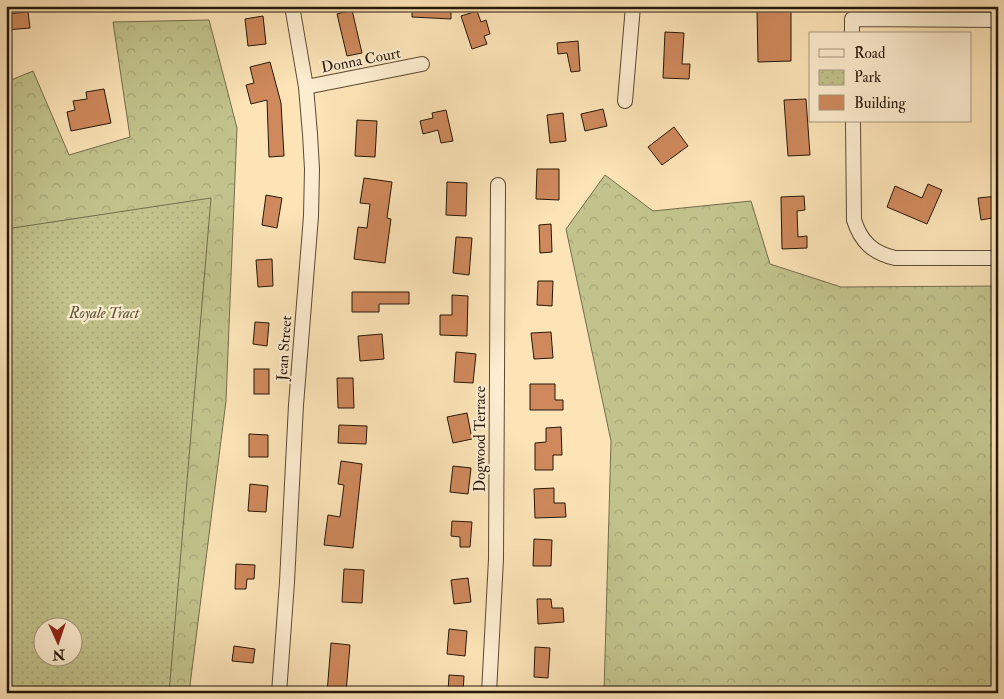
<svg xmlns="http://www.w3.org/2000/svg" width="1004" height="699" font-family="'IM FELL Double Pica',serif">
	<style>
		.forest { fill: url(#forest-crowns); stroke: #746d4a; fill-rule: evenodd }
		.park { fill: url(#park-dots); stroke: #746d4a; fill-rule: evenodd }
		.building { fill: #cf895c; stroke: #251709 }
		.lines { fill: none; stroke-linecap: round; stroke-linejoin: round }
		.minor-casing { stroke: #5b4a34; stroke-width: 16 }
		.minor { stroke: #fdedd0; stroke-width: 14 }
		.labels { text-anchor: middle; stroke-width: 4.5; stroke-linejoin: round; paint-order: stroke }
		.street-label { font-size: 15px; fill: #251709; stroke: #fdedd0 }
		.park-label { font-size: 15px; font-style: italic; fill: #5c5337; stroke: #fdedd0 }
	</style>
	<defs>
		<pattern id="forest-crowns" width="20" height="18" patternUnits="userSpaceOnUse" patternTransform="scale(1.25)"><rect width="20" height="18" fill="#c2c38c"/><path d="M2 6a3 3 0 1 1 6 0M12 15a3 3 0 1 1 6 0" fill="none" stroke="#a7a777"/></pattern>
		<pattern id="park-dots" width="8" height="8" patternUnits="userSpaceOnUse" patternTransform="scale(1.25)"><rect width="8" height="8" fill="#c2c38c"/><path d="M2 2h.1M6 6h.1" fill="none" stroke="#a7a777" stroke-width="1.8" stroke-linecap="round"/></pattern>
	</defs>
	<rect width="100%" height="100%" fill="#fce4b7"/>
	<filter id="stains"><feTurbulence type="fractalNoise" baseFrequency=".004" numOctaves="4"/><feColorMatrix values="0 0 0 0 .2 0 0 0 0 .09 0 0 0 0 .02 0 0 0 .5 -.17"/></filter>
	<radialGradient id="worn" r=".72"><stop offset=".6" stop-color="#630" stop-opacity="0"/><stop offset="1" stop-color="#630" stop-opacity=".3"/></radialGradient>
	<g class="forest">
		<path d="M209 20 237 128 226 401 189 693H6V82L33 71 69 155 130 137 113 22ZM42 626H72V656H42Z"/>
		<path d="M605 175 653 211 751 201 770 264 841 287 998 286V693H604L611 441 566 229Z"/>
	</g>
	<path class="park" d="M211 198 169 693H6V229ZM42 626H72V656H42Z"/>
	<g class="building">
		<path d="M412 6H451V19L412 17Z"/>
		<path d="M352 10 362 53 347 56 337 14Z"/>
		<path d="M757 10H791V61L758 62Z"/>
		<path d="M477 11 481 22 486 20 490 34 484 36 487 44 472 49 461 16Z"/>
		<path d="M28 12 30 28 6 30V14Z"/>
		<path d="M263 16 266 44 248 46 245 19Z"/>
		<path d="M665 32 684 33 682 64H690L689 79 663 78Z"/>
		<path d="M578 41 580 71 571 72 567 53 558 54 557 43Z"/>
		<path d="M270 62 281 103 284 156 269 157 267 100 251 104 246 85 254 83 250 67Z"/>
		<path d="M104 89 111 123 71 131 67 112 75 110 73 101 87 99 86 92Z"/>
		<path d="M806 99 810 155 788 156 784 100Z"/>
		<path d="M603 109 607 126 585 131 581 114Z"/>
		<path d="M446 110 453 141 441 143 438 130 423 134 420 121 433 118 432 113Z"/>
		<path d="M563 113 566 141 550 143 547 115Z"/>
		<path d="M357 120 377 121 375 157 355 156Z"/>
		<path d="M674 127 688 146 662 165 648 147Z"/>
		<path d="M537 169H559V200L536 199Z"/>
		<path d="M364 178 392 182 387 218 391 219 385 263 354 259 358 227 367 228 370 204 360 203Z"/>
		<path d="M447 182 467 183 466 216 446 215Z"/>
		<path d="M928 184 942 190 927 224 887 207 895 186 922 198Z"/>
		<path d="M266 195 282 198 277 228 262 225Z"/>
		<path d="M804 196 805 210 797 211 798 237 807 236V248L782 249 781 197Z"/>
		<path d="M998 196V217L981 220 978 198Z"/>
		<path d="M551 224 552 252 540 253 539 225Z"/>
		<path d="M456 237 472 238 469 275 453 273Z"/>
		<path d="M272 259 273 286 258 287 256 260Z"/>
		<path d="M538 281H553L552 306 537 305Z"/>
		<path d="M352 292H409V304H379V312H352Z"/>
		<path d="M452 295 468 296 467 336 440 335V315H452Z"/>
		<path d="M255 322 269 323 267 346 253 344Z"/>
		<path d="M551 332 553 358 534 359 531 333Z"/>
		<path d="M382 334 384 359 360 361 358 336Z"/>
		<path d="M456 352 476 354 473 383 454 382Z"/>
		<rect x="254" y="369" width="15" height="25"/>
		<path d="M337 378H353L354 408H338Z"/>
		<path d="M530 384H555V400H563V410H530Z"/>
		<path d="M467 413 472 439 453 443 447 417Z"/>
		<path d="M339 425 367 426 366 444 338 443Z"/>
		<path d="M561 427 562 455H553V470H535V443L546 442V428Z"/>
		<path d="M249 434 268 435V457H249Z"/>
		<path d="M341 461 362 464 353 548 324 545 328 515 340 517 344 485 338 484Z"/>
		<path d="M453 466 471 468 468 494 450 492Z"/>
		<path d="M250 484 268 486 266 512 248 511Z"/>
		<path d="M554 488V503H565L566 517 535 518 534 489Z"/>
		<path d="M452 521 472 522 470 547H460V537L451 536Z"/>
		<path d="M534 539 552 540 551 566H533Z"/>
		<path d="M236 564 255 565 254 579H247L246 589H235Z"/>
		<path d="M344 569 364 570 362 603 342 602Z"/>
		<path d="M468 578 471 602 454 604 451 580Z"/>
		<path d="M537 599H551L552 608H563L564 622 538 624Z"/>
		<path d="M449 629 467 631 465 656 447 654Z"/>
		<path d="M331 643 350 645 346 693H327Z"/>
		<path d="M234 646 255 649 253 663 232 661Z"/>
		<path d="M535 647 550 648 548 678 534 677Z"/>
		<path d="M449 675 464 676 463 693H448Z"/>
	</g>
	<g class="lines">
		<g class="minor-casing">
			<g id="minor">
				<path d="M852 34V19L998 20"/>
				<path d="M306 87 422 64"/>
				<path d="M625 101 633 6"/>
				<path d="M853 121 854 220C861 242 873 253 895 258H998"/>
				<path d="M279 693 287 582 296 405 311 216 312 169 310 134 306 87 292 6"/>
				<path d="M489 693 496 559 498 185"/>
			</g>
		</g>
		<use href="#minor" class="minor"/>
	</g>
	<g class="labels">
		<g class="street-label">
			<text transform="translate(361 60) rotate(-11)" y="5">Donna Court</text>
			<text transform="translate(284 348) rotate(-86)" y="5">Jean Street</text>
			<text transform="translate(480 439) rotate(-90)" y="5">Dogwood Terrace</text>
		</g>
		<g class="park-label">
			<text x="104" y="318">Royale Tract</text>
		</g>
	</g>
	<rect width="1004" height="699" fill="none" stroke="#fce4b7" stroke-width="25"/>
	<rect x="8" y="8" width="989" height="684" fill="none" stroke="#251709" stroke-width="2.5"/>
	<rect x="12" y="12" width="979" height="674" fill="none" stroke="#251709"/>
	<rect x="809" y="32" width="162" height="90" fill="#fdedd0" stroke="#a79780"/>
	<rect x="819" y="49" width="25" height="8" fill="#fdedd0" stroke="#a79780"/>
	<text x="854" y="58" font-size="15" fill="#251709">Road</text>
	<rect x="819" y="70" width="25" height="15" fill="url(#park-dots)" stroke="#a79780"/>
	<text x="854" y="82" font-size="15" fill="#251709">Park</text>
	<rect x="819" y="95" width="25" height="15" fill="#cf895c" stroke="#a79780"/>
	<text x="854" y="108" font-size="15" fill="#251709">Building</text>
	<g transform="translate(58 642) rotate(177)"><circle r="24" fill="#fdedd0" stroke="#a79780"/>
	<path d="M0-4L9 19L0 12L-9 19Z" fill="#8f2418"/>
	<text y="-8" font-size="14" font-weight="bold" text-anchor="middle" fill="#251709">N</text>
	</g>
	<rect width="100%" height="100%" filter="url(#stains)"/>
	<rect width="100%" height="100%" fill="url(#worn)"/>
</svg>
